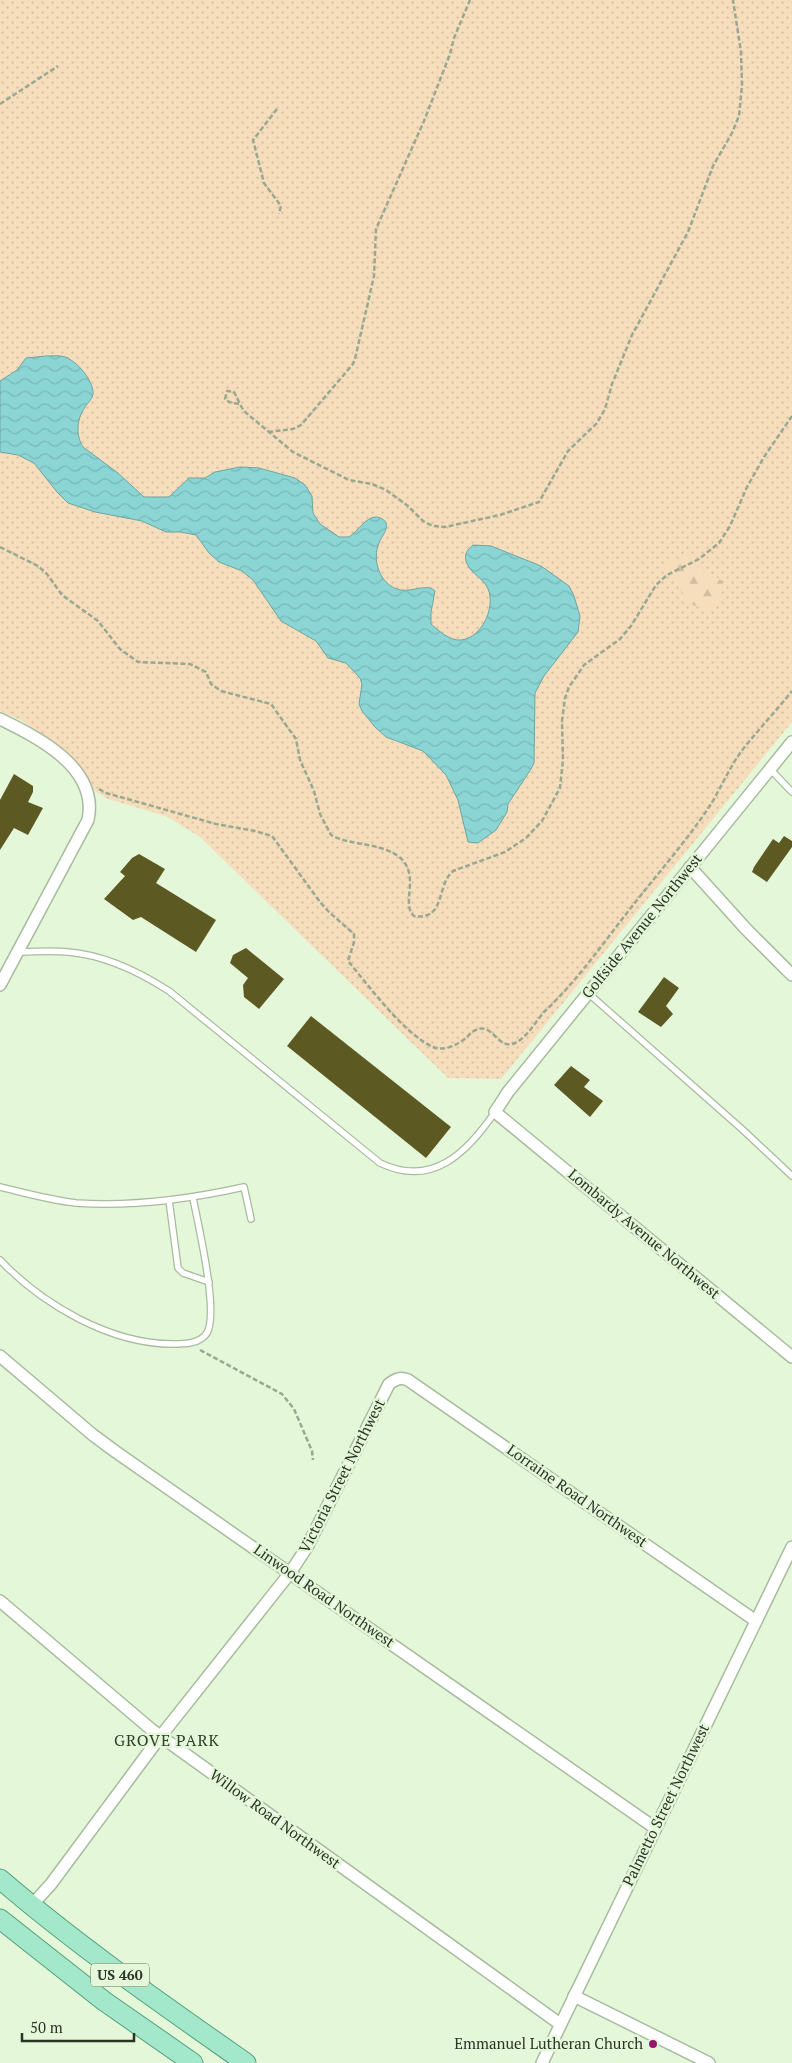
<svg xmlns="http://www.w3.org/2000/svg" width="792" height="2063" font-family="'PT Serif',serif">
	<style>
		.grass { fill: url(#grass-dots) }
		.forest { fill: url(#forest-firs) }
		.water { fill: url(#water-waves); stroke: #6ea5a1 }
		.building { fill: #5d5923 }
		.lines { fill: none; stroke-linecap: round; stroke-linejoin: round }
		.service-casing { stroke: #a8bb9e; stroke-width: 8 }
		.minor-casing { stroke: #a8bb9e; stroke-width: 14 }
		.primary-casing { stroke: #529e7c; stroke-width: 21 }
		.path { stroke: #99a891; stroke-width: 2.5; stroke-dasharray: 5 2.5; stroke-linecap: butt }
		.service { stroke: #fff; stroke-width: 5.5 }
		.minor { stroke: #fff; stroke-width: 11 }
		.primary { stroke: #a4e8cc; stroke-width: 19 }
		.poi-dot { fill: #96166f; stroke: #e4f8d9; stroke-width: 2 }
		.labels { text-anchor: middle; stroke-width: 5; stroke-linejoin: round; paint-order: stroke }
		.shield { fill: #e4f8d9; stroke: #626e5c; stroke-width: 1 }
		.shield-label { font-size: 14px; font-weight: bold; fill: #2b3327 }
		.street-label { font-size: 15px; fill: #2b3327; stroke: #e4f8d9 }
		.poi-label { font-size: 15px; fill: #2b3327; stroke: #e4f8d9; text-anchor: end }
		.neighbourhood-label { font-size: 16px; letter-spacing: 1px; fill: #303f27; stroke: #e4f8d9 }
	</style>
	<defs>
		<pattern id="grass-dots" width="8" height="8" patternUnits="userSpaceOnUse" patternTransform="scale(1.25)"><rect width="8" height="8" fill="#f6ddbc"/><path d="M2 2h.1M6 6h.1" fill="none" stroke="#d3bea2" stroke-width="1.8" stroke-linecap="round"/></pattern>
		<pattern id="forest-firs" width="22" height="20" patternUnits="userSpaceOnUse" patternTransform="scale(1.25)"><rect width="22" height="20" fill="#f6ddbc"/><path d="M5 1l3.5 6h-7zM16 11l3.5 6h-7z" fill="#d3bea2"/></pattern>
		<pattern id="water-waves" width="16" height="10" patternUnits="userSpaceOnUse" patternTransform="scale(1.25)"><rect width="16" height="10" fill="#8bd6d5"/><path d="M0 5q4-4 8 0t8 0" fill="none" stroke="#78b8b7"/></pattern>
	</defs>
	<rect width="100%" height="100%" fill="#e4f8d9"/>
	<path class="grass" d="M0 0H792V722L501 1079 448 1078 200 837 166 816 108 799 94 790 81 769 58 748 21 720 0 711Z"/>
	<path class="forest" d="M688 556 699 568 723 581C722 593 721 604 709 610 704 608 697 607 693 605 684 599 674 577 665 568L672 561Z"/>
	<path class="water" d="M46 356C52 356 59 355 65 357 77 361 93 380 93 393 93 399 88 402 85 407 77 419 75 434 83 447L118 473 144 497H169L189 478H205L215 472 240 467 259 468 295 478 305 485 312 496 313 513 320 524 339 537H349C360 530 371 507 386 522 388 531 382 535 379 543 372 559 379 583 397 589 408 593 420 586 431 588L435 591 431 612V624C439 631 450 641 461 640 483 638 498 603 486 585 480 576 469 572 466 561 464 554 468 549 473 545L491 546 541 566 569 586 574 596 580 616 578 632 544 676 535 693 534 763 531 769 508 804 507 812 496 830 478 843 468 842 458 800 446 775 423 751 386 737 375 727 362 711 359 704 362 684 360 678 346 663 328 658 316 641 281 621 253 580 242 571 219 562 209 553 196 535 181 532H166L142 521 95 512 68 503 57 492 34 463 18 455 0 452V381L17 370 26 358Z"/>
	<g class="building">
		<path d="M14 774 33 786V792L28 802 43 808 28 835 14 828 0 850V800Z"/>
		<path d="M784 836 792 841V847L767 882 752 872 754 867 773 839 779 843Z"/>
		<path d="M139 854 165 869 156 883 216 920 196 952 141 917 133 920 104 899 125 876 120 872 132 858Z"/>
		<path d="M246 948 284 979 259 1009 244 997 243 985 248 978 230 963 233 955Z"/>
		<path d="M664 977 679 988 666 1006 673 1014 661 1027 638 1012Z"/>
		<path d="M311 1016 451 1127 426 1158 287 1046Z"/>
		<path d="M571 1066 590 1080 584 1087 603 1101 590 1117 554 1085Z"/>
	</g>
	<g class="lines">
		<g class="service-casing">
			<g id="service">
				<path d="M770 769 792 792"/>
				<path d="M17 952C34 952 51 950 68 952 105 955 138 971 169 991L380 1163C432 1188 467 1153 495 1112"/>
				<path d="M588 993 743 1130 792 1176"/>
				<path d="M0 1187C25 1193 50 1200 76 1203 132 1207 190 1199 244 1187L251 1219"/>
				<path d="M169 1200 178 1268 183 1273 209 1282"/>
				<path d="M0 1260C43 1305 110 1344 173 1344 184 1344 200 1344 207 1333 219 1312 198 1224 193 1198"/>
			</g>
		</g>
		<g class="minor-casing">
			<g id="minor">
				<path d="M0 719C39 738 99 768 88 820L0 985"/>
				<path d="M792 742 508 1092 495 1112 792 1357"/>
				<path d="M690 867 746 929 792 975"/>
				<path d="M0 1356 93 1435 116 1452 655 1828"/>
				<path d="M0 1601 152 1730 560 2024"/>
				<path d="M31 1906 51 1884 160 1737 290 1573 307 1547 389 1384C396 1379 400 1377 408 1380L756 1621"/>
				<path d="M574 1996 709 2063"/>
				<path d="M542 2063 792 1547"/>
			</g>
		</g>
		<g class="primary-casing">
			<g id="primary">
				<path d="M0 1879C78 1946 162 2004 246 2063"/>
				<path d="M0 1919 104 2001 193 2063"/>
			</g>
		</g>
		<g class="path">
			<path d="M0 104 58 66"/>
			<path d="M277 109 253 140 264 183 281 206 279 214"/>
			<path d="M239 404 229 402 225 399 227 391 234 392C238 399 240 406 245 412L293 452 349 480 372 484 386 490 408 506 423 521 433 526 445 527 500 515 539 502 568 451 597 423 605 409 612 384 632 335 688 232 713 166 732 133 739 116 742 85 741 52 733 0"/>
			<path d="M268 432 293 429 301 425 353 364 355 359 374 276 376 229 424 121 450 54 454 38 470 0"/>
			<path d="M0 547 38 566 47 574 62 595 98 621 120 649 138 662 190 664 206 672 211 684 221 691 271 704 296 739 300 760 314 791 320 814 331 835C351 846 378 842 398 856 422 874 400 904 414 916 446 921 436 885 453 871L505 852 526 838 542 821 560 788 563 760 562 721 565 698 569 687 584 665 620 639 631 626 656 585 667 575 699 559 719 543 730 526 747 487 764 457 792 416"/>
			<path d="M99 789 106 793 216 824 255 831 272 836 320 902 329 912 354 934V942L348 961C369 986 404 1034 433 1047 444 1052 459 1044 467 1037 470 1034 472 1031 476 1030 493 1022 498 1051 515 1043 528 1037 536 1020 546 1010 578 980 603 943 630 909 657 874 687 841 711 804 722 786 730 766 743 749 759 729 776 711 792 691"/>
			<path d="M200 1350 282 1394 294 1409 312 1451 313 1460"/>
		</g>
		<use href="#service" class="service"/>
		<use href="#minor" class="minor"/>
		<use href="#primary" class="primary"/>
	</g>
	<circle class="poi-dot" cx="653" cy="2044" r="5"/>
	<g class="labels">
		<rect class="shield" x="91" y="1963.5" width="58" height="23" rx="4"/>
		<g class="shield-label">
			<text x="120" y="1980">US 460</text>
		</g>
		<g class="street-label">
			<text transform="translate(642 926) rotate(-51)" y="5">Golfside Avenue Northwest</text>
			<text transform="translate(644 1234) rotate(40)" y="5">Lombardy Avenue Northwest</text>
			<text transform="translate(342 1476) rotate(-63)" y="5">Victoria Street Northwest</text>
			<text transform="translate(577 1496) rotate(35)" y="5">Lorraine Road Northwest</text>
			<text transform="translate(324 1596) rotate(35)" y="5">Linwood Road Northwest</text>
			<text transform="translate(666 1805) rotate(-64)" y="5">Palmetto Street Northwest</text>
			<text transform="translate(275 1819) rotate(36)" y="5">Willow Road Northwest</text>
		</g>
		<g class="poi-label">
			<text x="643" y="2049">Emmanuel Lutheran Church</text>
		</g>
		<g class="neighbourhood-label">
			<text x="167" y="1746">GROVE PARK</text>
		</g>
	</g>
	<path d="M22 2033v8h112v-8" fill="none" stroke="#2b3327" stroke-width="2.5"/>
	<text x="30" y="2033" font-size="15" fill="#2b3327" stroke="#e4f8d9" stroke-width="4" paint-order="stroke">50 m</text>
</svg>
